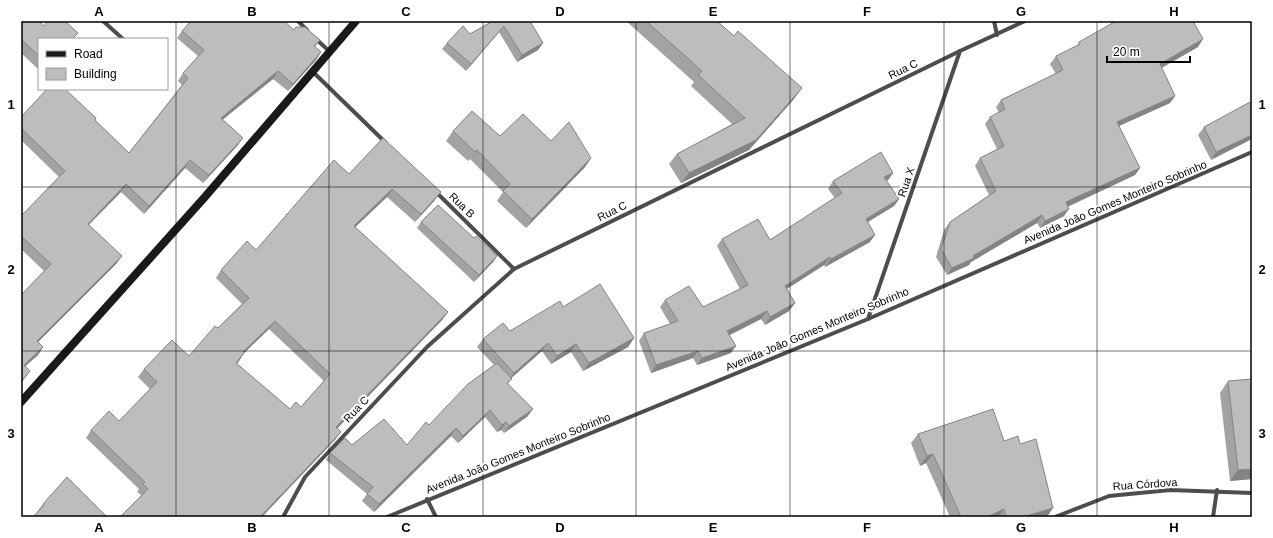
<svg xmlns="http://www.w3.org/2000/svg" width="1273" height="538" font-family="Helvetica,sans-serif">
	<style>
		.lines { fill: none; stroke-linecap: round; stroke-linejoin: round }
		.street { stroke: #4d4d4d; stroke-width: 4 }
		.secondary { stroke: #1a1a1a; stroke-width: 8 }
		.wall { fill: #a3a3a3; fill-rule: evenodd }
		.shaded-wall { fill: #848484 }
		.building { fill: #bdbdbd; stroke: #848484; fill-rule: evenodd }
		.grid { fill: none; stroke: #000; stroke-width: 1; stroke-opacity: 0.55 }
		.labels { text-anchor: middle; stroke-width: 4; stroke-linejoin: round; paint-order: stroke }
		.street-label { font-size: 11px; fill: #000; stroke: #fff }
		.neatline { fill: none; stroke: #000; stroke-width: 1.5 }
		.grid-label { font-size: 13px; text-anchor: middle; font-weight: bold; fill: #000 }
	</style>
	<rect width="100%" height="100%" fill="#fff"/>
	<g class="lines">
		<g class="street">
			<path d="M103 21 123 39"/>
			<path d="M298 21 307 30"/>
			<path d="M994 21 997 35"/>
			<path d="M316 39 329 51"/>
			<path d="M312 71 386 143"/>
			<path d="M435 191 514 269"/>
			<path d="M868 319 960 51"/>
			<path d="M427 499 436 517"/>
			<path d="M283 517 305 477 427 347 514 269 960 51 1025 21"/>
			<path d="M387 517 868 319 1252 152"/>
			<path d="M1055 517 1109 496 1170 490 1252 493"/>
			<path d="M1213 517 1217 490"/>
		</g>
		<path class="secondary" d="M21 402 204 198 356 21"/>
	</g>
	<g class="wall">
		<path d="M21 21 39 39V70L21 53Z"/>
		<path d="M493 21 543 43 538 50 517 62 499 32 466 71 442 49 447 43 470 34Z"/>
		<path d="M626 21H717L794 99 749 150 681 183 669 164 677 154 732 124 691 86 694 82Z"/>
		<path d="M294 30 320 40 315 47 321 52 316 60 288 91 273 79 223 119 238 145 203 183 185 168 144 214 121 192 89 225 117 263 38 342 43 347 38 355 25 366 30 371 21 383V295L44 271 21 249V216L59 177 21 140V117L95 120 129 153 182 85 178 81 183 73 198 56 177 38 182 31Z"/>
		<path d="M1079 42 1198 47 1162 68 1175 96 1170 103 1119 126 1140 168 1135 175 1068 206 1064 216 1040 228 1037 223 971 262 969 265 947 275 936 257 944 230 950 222 989 195 975 166 980 158 997 149 985 124 990 117 999 113 996 107 1001 100 1056 74 1050 64 1056 56 1077 46Z"/>
		<path d="M1252 101 1211 160 1198 135 1204 127Z"/>
		<path d="M453 131 551 141 591 158 585 167 526 228 497 201 503 192 470 159 468 161 446 141Z"/>
		<path d="M893 173 888 180 886 181 899 199 894 206 867 222 870 242 825 267 824 265 787 289 795 303 789 311 765 325 761 319 729 335 731 353 697 365 693 358 651 373 639 341 644 333 670 324 660 307 665 300 703 307 740 289 717 246 722 239 770 240 835 198 828 189 833 181Z"/>
		<path d="M349 174 435 200 415 222 387 197 355 227 448 312 442 320 337 428 335 440 141 495 137 492 139 489 86 438 91 430 119 421 150 389 138 377 144 369 189 356 242 304 216 278 221 270 256 250ZM269 329 324 381 301 407 290 409 237 364 244 353Z"/>
		<path d="M421 222 474 238 497 256 493 262 474 282 417 228Z"/>
		<path d="M563 307 634 338 628 347 583 371 571 352 551 364 542 351 511 378 508 384 528 416 504 433 501 430 497 432 485 417 458 443 451 436 374 512 362 501 367 494 326 460 330 453 352 445H407L494 365 477 347 483 339 510 331Z"/>
		<path d="M1228 381 1252 479 1230 481 1220 393Z"/>
		<path d="M918 434 1004 441 1020 444 1047 517H950L926 463 920 466 911 443Z"/>
		<path d="M43 504 107 517 37 512Z"/>
	</g>
	<g class="shaded-wall">
		<path d="M504 26 499 32 466 71 471 64Z"/>
		<path d="M1203 39 1198 47 1155 71 1160 64Z"/>
		<path d="M543 43 538 50 517 62 522 55Z"/>
		<path d="M321 52 316 60 288 91 293 84Z"/>
		<path d="M278 71 273 79 216 125 221 118Z"/>
		<path d="M802 88 794 99 749 150 681 183 689 173Z"/>
		<path d="M1175 96 1170 103 1112 129 1117 122Z"/>
		<path d="M1252 135V139L1211 160 1216 152Z"/>
		<path d="M243 138 238 145 203 183 209 175Z"/>
		<path d="M591 158 585 167 526 228 532 219Z"/>
		<path d="M190 160 185 168 144 214 149 206Z"/>
		<path d="M1140 168 1135 175 1061 210 1066 202Z"/>
		<path d="M893 173 888 180 879 185 884 177Z"/>
		<path d="M126 184 121 192 82 231 88 224Z"/>
		<path d="M392 189 387 197 348 234 354 226Z"/>
		<path d="M441 192 435 200 415 222 421 214Z"/>
		<path d="M899 199 894 206 860 227 866 219Z"/>
		<path d="M1069 209 1064 216 1040 228 1045 221Z"/>
		<path d="M1042 215 1037 223 971 262 969 265 947 275 952 268 973 256Z"/>
		<path d="M875 235 870 242 825 267 831 259Z"/>
		<path d="M122 256 117 263 32 348 37 341Z"/>
		<path d="M497 256 493 262 474 282 479 275Z"/>
		<path d="M830 257 824 265 780 293 785 286Z"/>
		<path d="M795 303 789 311 765 325 770 317Z"/>
		<path d="M767 311 761 319 722 339 727 331Z"/>
		<path d="M448 312 442 320 331 435 336 427Z"/>
		<path d="M275 321 269 329 237 360 243 352Z"/>
		<path d="M634 338 628 347 583 371 589 363Z"/>
		<path d="M548 343 542 351 508 381 514 373Z"/>
		<path d="M576 344 571 352 551 364 557 356Z"/>
		<path d="M736 346 731 353 697 365 702 358Z"/>
		<path d="M43 347 38 355 21 370 24 365Z"/>
		<path d="M698 351 693 358 651 373 656 365Z"/>
		<path d="M244 353 239 361 230 371 236 363Z"/>
		<path d="M533 409 528 416 504 433 509 426Z"/>
		<path d="M490 410 485 417 458 443 463 436Z"/>
		<path d="M506 422 501 430 497 432 502 425Z"/>
		<path d="M456 428 451 436 374 512 379 504Z"/>
		<path d="M341 432 335 440 262 517H260Z"/>
		<path d="M933 454 926 463 920 466 927 456Z"/>
		<path d="M1252 469V479L1230 481 1238 470Z"/>
		<path d="M1053 508 1047 517H1023Z"/>
		<path d="M1004 509 999 517H987Z"/>
	</g>
	<g class="building">
		<path d="M21 21H39L44 26 48 21H65L78 33 72 39H39V56L21 39Z"/>
		<path d="M191 21H284L294 30 296 27H305L320 40 314 46 321 52 293 84 278 71 221 118 243 138 209 175 190 160 149 206 126 184 88 224 122 256 37 341 43 347 24 365 30 371 21 382V307L22 306 21 305V295L51 264 21 236V216L65 171 21 128V117L47 89H65L96 118 95 120 129 153 188 78 183 73 204 50 182 31Z"/>
		<path d="M493 21H530L543 43 522 55 504 26 471 64 447 43 463 26 470 34Z"/>
		<path d="M646 21H717L734 36 738 31 802 88 756 140 689 173 677 154 745 118 698 75 702 71Z"/>
		<path d="M1116 21H1193L1203 39 1160 64 1175 96 1117 122 1140 168 1066 202 1069 209 1045 221 1042 215 973 256 974 258 952 268 941 249 950 222 996 191 980 158 1004 146 990 117 1005 109 1001 100 1063 70 1056 56 1080 44 1079 42Z"/>
		<path d="M1252 101V135L1216 152 1204 127Z"/>
		<path d="M472 111 500 136 523 114 551 141 569 122 591 158 532 219 503 191 510 184 477 150 475 152 453 131Z"/>
		<path d="M383 138 441 192 421 214 392 189 354 226 448 312 336 427 341 432 260 517H120L148 489 143 484 145 482 91 430 109 411 119 421 157 382 144 369 172 340 189 356 215 326 218 328 249 298 221 270 247 241 256 250 334 160 349 174ZM275 321 330 374 301 407 296 402 290 409 236 363 244 353 243 352Z"/>
		<path d="M881 152 893 173 884 177 899 199 866 219 875 235 831 259 830 257 785 286 795 303 770 317 767 311 727 331 736 346 702 358 698 351 656 365 644 333 678 321 665 300 689 286 703 307 748 285 722 239 758 219 770 240 842 193 833 181Z"/>
		<path d="M438 205 474 238 476 236 497 256 479 275 421 222Z"/>
		<path d="M600 284 634 338 589 363 576 344 557 356 548 343 514 373 483 339 503 323 510 331 560 301 563 307Z"/>
		<path d="M497 363 512 379 507 383 533 409 509 426 506 422 502 425 490 410 463 436 456 428 379 504 367 494 373 487 330 453 345 438 352 445 384 419 407 445 426 422 429 425 468 384Z"/>
		<path d="M1252 379V469L1238 470 1228 381Z"/>
		<path d="M993 409 1004 441 1018 436 1020 444 1036 439 1053 508 1023 517H1006L1004 509 987 517H961L933 454 927 456 918 434Z"/>
		<path d="M67 477 107 517H33L44 505 43 504Z"/>
	</g>
	<path class="grid" d="M176 21V517M329 21V517M483 21V517M636 21V517M790 21V517M944 21V517M1097 21V517M21 187H1252M21 351H1252"/>
	<g class="labels">
		<g class="street-label">
			<text transform="translate(903 69) rotate(-26)" y="4">Rua C</text>
			<text transform="translate(906 182) rotate(-71)" y="4">Rua X</text>
			<text transform="translate(1115 202) rotate(-23)" y="4">Avenida João Gomes Monteiro Sobrinho</text>
			<text transform="translate(462 205) rotate(44)" y="4">Rua B</text>
			<text transform="translate(612 211) rotate(-26)" y="4">Rua C</text>
			<text transform="translate(817 329) rotate(-23)" y="4">Avenida João Gomes Monteiro Sobrinho</text>
			<text transform="translate(356 409) rotate(-47)" y="4">Rua C</text>
			<text transform="translate(518 453) rotate(-22)" y="4">Avenida João Gomes Monteiro Sobrinho</text>
			<text transform="translate(1145 484) rotate(-4)" y="4">Rua Córdova</text>
		</g>
	</g>
	<rect width="1273" height="538" fill="none" stroke="#ffffff" stroke-width="44"/>
	<rect x="38" y="38" width="130" height="52" fill="#ffffff" stroke="#999999"/>
	<rect x="46" y="51" width="20" height="6" fill="#1a1a1a" stroke="#999999"/>
	<text x="74" y="58" font-size="12" fill="#000000">Road</text>
	<rect x="46" y="68" width="20" height="12" fill="#bdbdbd" stroke="#999999"/>
	<text x="74" y="78" font-size="12" fill="#000000">Building</text>
	<path d="M1107 56v6h83v-6" fill="none" stroke="#000000" stroke-width="2"/>
	<text x="1113" y="56" font-size="12" fill="#000000" stroke="#ffffff" stroke-width="3" paint-order="stroke">20 m</text>
	<rect x="22" y="22" width="1229" height="494" class="neatline"/>
	<g class="grid-label">
		<text x="99" y="16">A</text>
		<text x="252" y="16">B</text>
		<text x="406" y="16">C</text>
		<text x="560" y="16">D</text>
		<text x="713" y="16">E</text>
		<text x="867" y="16">F</text>
		<text x="1021" y="16">G</text>
		<text x="1174" y="16">H</text>
		<text x="11" y="109">1</text>
		<text x="1262" y="109">1</text>
		<text x="11" y="274">2</text>
		<text x="1262" y="274">2</text>
		<text x="11" y="438">3</text>
		<text x="1262" y="438">3</text>
		<text x="99" y="532">A</text>
		<text x="252" y="532">B</text>
		<text x="406" y="532">C</text>
		<text x="560" y="532">D</text>
		<text x="713" y="532">E</text>
		<text x="867" y="532">F</text>
		<text x="1021" y="532">G</text>
		<text x="1174" y="532">H</text>
	</g>
</svg>
